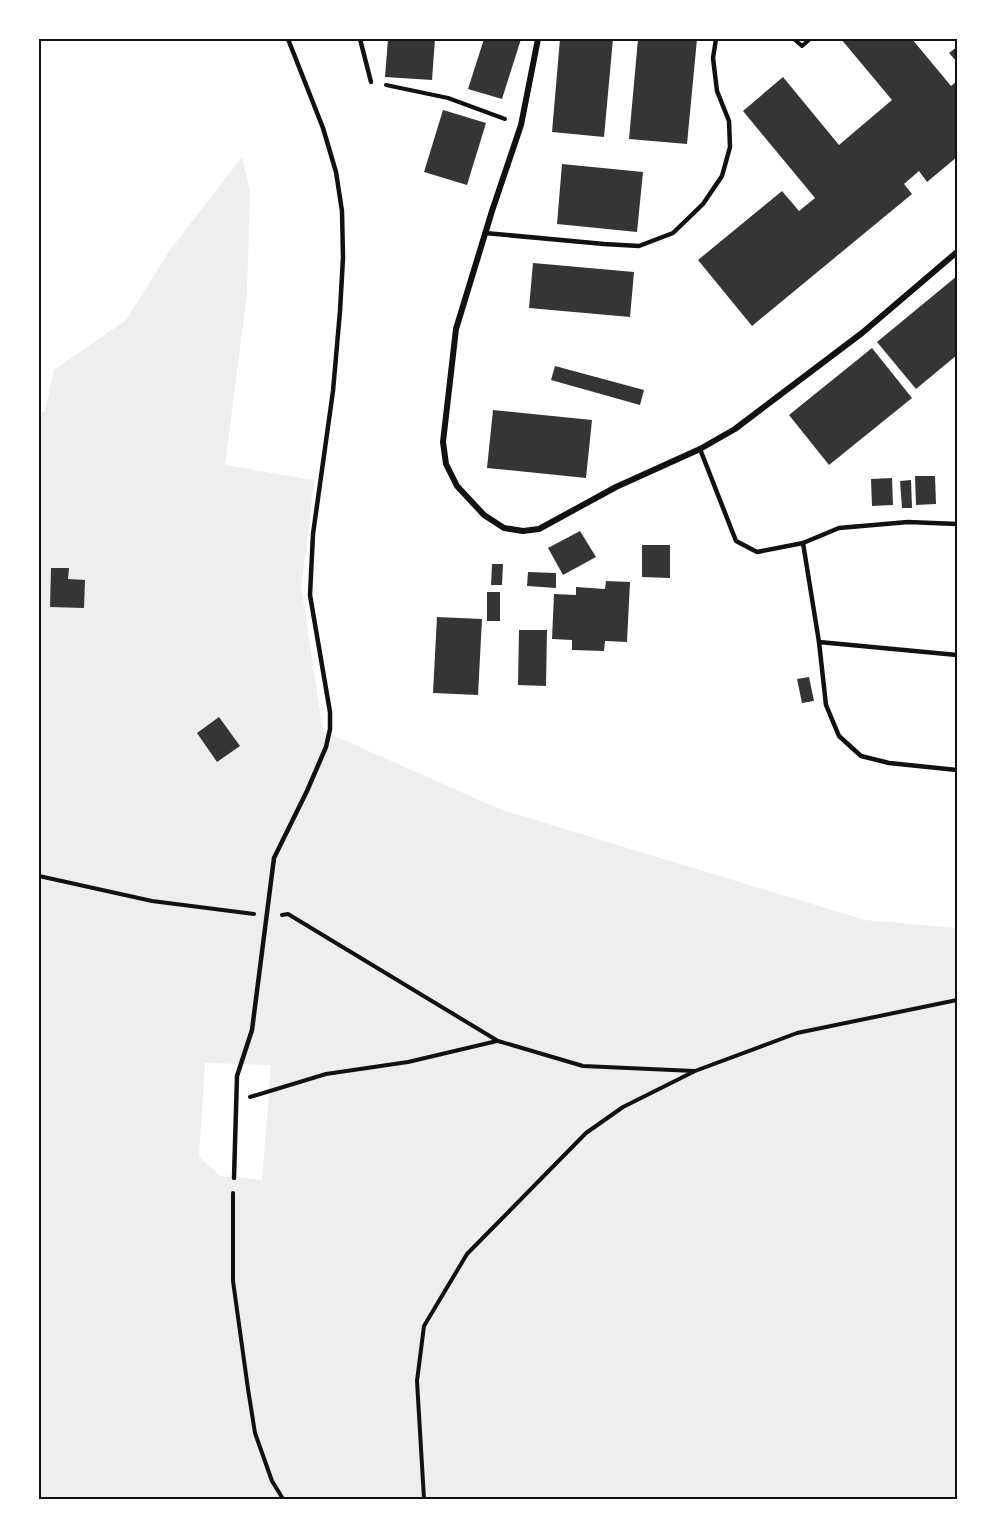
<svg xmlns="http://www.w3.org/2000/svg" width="996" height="1538" font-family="'Golos Text',sans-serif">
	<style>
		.green { fill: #eee; fill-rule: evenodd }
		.building { fill: #353535 }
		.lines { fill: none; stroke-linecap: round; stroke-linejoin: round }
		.path { stroke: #111; stroke-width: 4 }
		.service { stroke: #111; stroke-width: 4.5 }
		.minor { stroke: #111; stroke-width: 6 }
		.neatline { fill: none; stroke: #111; stroke-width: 2 }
	</style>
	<rect width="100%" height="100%" fill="#fff"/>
	<path class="green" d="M242 157 250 191 247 294 225 465 314 480 308 535 301 586 323 731 502 810 865 920 957 928V1499H39V413L45 411 54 370 126 320 170 250ZM205 1063 271 1065 262 1180 220 1176 199 1157Z"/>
	<g class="building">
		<path d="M388 39H435L432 80 385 77Z"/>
		<path d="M484 39H521L502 99 468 89Z"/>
		<path d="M560 39H613L604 137 552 132Z"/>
		<path d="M638 39H697L687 144 629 139Z"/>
		<path d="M841 39H912L951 86 957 81V157L927 182 919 171 904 184 912 194 752 326 698 260 782 191 799 211 815 198 743 111 783 77 839 145 892 100Z"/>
		<path d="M957 47V62L949 53Z"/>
		<path d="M443 110 486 123 467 185 424 172Z"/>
		<path d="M562 164 643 172 637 232 557 224Z"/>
		<path d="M533 263 634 272 630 317 529 308Z"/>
		<path d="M957 276V355L916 389 877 342Z"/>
		<path d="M872 348 912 398 829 465 789 415Z"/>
		<path d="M555 366 644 390 640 405 551 380Z"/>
		<path d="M493 410 592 420 586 478 487 468Z"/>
		<path d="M915 476H935L936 504 916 505Z"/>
		<path d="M892 478 893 505 872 506 871 479Z"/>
		<path d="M911 480 912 508H902L900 481Z"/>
		<path d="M580 531 596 557 563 575 548 548Z"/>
		<path d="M642 545H670V578L642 577Z"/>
		<path d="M492 564H503L502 585H491Z"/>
		<path d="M51 568H69L68 579 85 580 84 608 50 607Z"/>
		<path d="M528 572 556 573V588L527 586Z"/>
		<path d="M606 581 630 582 627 642 605 641 604 651 572 650V640L552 639 554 594 576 595V587L605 589Z"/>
		<rect x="487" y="592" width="13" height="29"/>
		<path d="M437 617 482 619 478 695 433 693Z"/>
		<path d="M519 630H547L546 686 518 685Z"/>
		<path d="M809 677 814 701 802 703 797 679Z"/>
		<path d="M219 717 240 746 217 762 197 733Z"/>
	</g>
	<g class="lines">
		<g class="path">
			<path d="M794 39 802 46 810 39"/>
			<path d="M386 85 448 98 505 119"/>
			<path d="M39 876 152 901 254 914"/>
			<path d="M282 915 288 914 498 1041 583 1066 694 1071"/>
			<path d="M250 1097 326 1074 408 1062 497 1041"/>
			<path d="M233 1193V1281L248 1389 255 1433 272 1481 283 1499"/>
			<path d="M424 1499 417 1381 424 1326 467 1254 586 1133 623 1107 695 1071 797 1033 957 1000"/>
		</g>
		<g class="service">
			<path d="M360 39 371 82"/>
			<path d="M485 233 604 244 639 246 673 233 703 204 722 176 730 147 729 121 717 91 713 58 716 39"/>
			<path d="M700 449 736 541 757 552 803 543 819 642 957 655"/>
			<path d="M803 543 839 528 908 522 957 524"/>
			<path d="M819 642 826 705 839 736 861 756 889 763 957 770"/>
			<path d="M234 1178 237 1076 252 1030 274 858 307 791 326 747 330 729V712L310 595 313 534 333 391 340 311 343 258 342 211 336 172 323 128 288 39"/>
		</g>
		<path class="minor" d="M538 39 521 125 492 211 456 329 443 442 446 464 457 486 484 515 504 528 523 531 539 529 616 487 700 449 735 429 862 333 957 252"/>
	</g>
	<rect width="996" height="1538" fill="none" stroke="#ffffff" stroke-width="81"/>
	<rect x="40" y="40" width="916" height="1458" class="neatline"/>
</svg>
